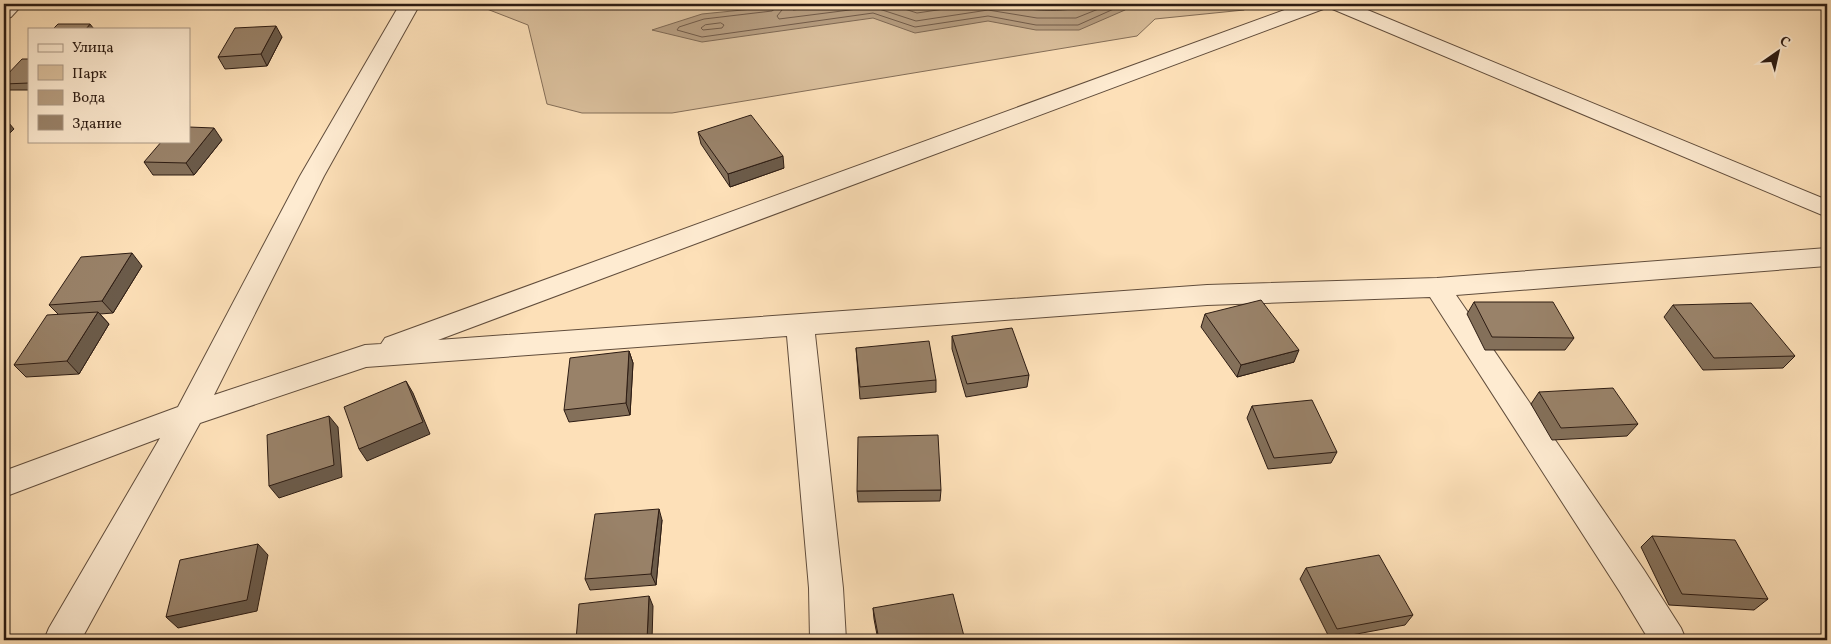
<svg xmlns="http://www.w3.org/2000/svg" width="1831" height="644" font-family="Vollkorn,serif">
	<style>
		.green { fill: #dabf9c; stroke: #846e58 }
		.water { fill: #b69d80; stroke: #7f6954 }
		.lines { fill: none; stroke-linecap: round; stroke-linejoin: round }
		.shore { stroke: #725c4a; stroke-width: 1 }
		.minor-casing { stroke: #614d3c; stroke-width: 2 }
		.minor { fill: #feebd1; fill-rule: evenodd }
		.wall { fill: #84705a; stroke: #2d1c13 }
		.shaded-wall { fill: #6b5b4a; stroke: #2d1c13 }
		.building { fill: #998269; stroke: #2d1c13 }
	</style>
	<rect width="100%" height="100%" fill="#fde0b8"/>
	<filter id="stains"><feTurbulence type="fractalNoise" baseFrequency=".004" numOctaves="4"/><feColorMatrix values="0 0 0 0 .2 0 0 0 0 .09 0 0 0 0 .02 0 0 0 .5 -.17"/></filter>
	<radialGradient id="worn" r=".72"><stop offset=".6" stop-color="#630" stop-opacity="0"/><stop offset="1" stop-color="#630" stop-opacity=".3"/></radialGradient>
	<path class="green" d="M474 4H1252L1244 10 1155 19 1137 36 672 113H582L547 104 528 25Z"/>
	<path class="water" d="M803 4H1133L1125 10 1079 30H1036L988 21 915 33 873 18 702 42 652 30 702 14Z"/>
	<g class="lines">
		<g class="shore">
			<path d="M777 4 776 8 772 11 704 19 679 27 677 30 702 37 873 13 915 27 988 16 1036 25H1078L1125 4"/>
			<path d="M783 4 782 10 777 16 779 19 873 7 916 21 988 10 1037 18H1076L1111 4"/>
			<path d="M791 4 793 10 839 4"/>
			<path d="M889 4 917 13 978 4"/>
			<path d="M997 4C1030 10 1060 15 1092 4"/>
			<path d="M721 23 724 25 722 28 703 30 701 28 705 25Z"/>
		</g>
		<g class="minor-casing">
			<g id="minor">
				<path d="M4 4H23L11 17 4 19Z"/>
				<path d="M400 4H420L324 176 214 395 365 345 381 344 385 338 1301 4H1353L1827 200V217L1330 8 1328 5 1326 8 438 340 1207 285 1437 278 1827 248V266L1456 295 1644 570 1681 628 1686 640H1649L1620 592 1430 297 1207 305 815 334 843 588 846 640H810L809 588 787 336 366 367 200 423 81 640H44L49 628 160 438 4 497V471L178 407 300 176Z"/>
			</g>
		</g>
		<use href="#minor" class="minor"/>
	</g>
	<g class="wall">
		<path d="M282 37 267 66 225 69 218 57Z"/>
		<path d="M29 59V90H4V78Z"/>
		<path d="M698 132 784 168 730 187 701 144Z"/>
		<path d="M222 140 194 175H153L144 162Z"/>
		<path d="M142 266 113 313 100 314 109 324 79 374 26 377 14 365 58 314 49 305Z"/>
		<path d="M1474 302 1574 338 1565 350H1485L1467 314Z"/>
		<path d="M1673 305 1795 356 1783 368 1703 370 1664 317Z"/>
		<path d="M1205 314 1294 362 1237 377 1201 327Z"/>
		<path d="M952 336 1029 375 1027 387 966 397 952 349Z"/>
		<path d="M856 348 936 380V392L860 399Z"/>
		<path d="M629 351 633 363 630 415 569 422 564 410Z"/>
		<path d="M1539 392 1638 424 1627 436 1552 440 1531 404Z"/>
		<path d="M1252 406 1337 452 1331 463 1268 469 1247 418Z"/>
		<path d="M941 490 940 501 858 502 857 491Z"/>
		<path d="M662 520 656 585 590 590 585 579Z"/>
		<path d="M1652 536 1768 599 1754 610 1669 605 1641 547Z"/>
		<path d="M1306 568 1413 615 1405 625 1330 639 1300 579Z"/>
		<path d="M873 608 965 640H878L874 619Z"/>
	</g>
	<g class="shaded-wall">
		<path d="M90 24 94 29H86Z"/>
		<path d="M276 26 282 37 267 66 261 54Z"/>
		<path d="M4 117 14 129 4 139Z"/>
		<path d="M214 128 222 140 194 175 186 163Z"/>
		<path d="M783 156 784 168 730 187 728 174Z"/>
		<path d="M132 253 142 266 113 313 102 301Z"/>
		<path d="M98 312 109 324 79 374 67 361Z"/>
		<path d="M1299 350 1294 362 1237 377 1241 365Z"/>
		<path d="M629 351 633 363 630 415 626 403Z"/>
		<path d="M406 381 413 393 430 434 367 461 359 449Z"/>
		<path d="M329 416 338 427 342 477 279 498 269 486Z"/>
		<path d="M659 509 662 520 656 585 651 574Z"/>
		<path d="M258 544 268 555 257 611 178 628 166 617Z"/>
		<path d="M649 596 653 606 652 640H647Z"/>
	</g>
	<g class="building">
		<path d="M58 24H90L86 29H53Z"/>
		<path d="M276 26 261 54 218 57 235 28Z"/>
		<path d="M22 59H29V83L4 84V78Z"/>
		<path d="M751 115 783 156 728 174 698 132Z"/>
		<path d="M189 127 214 128 186 163 144 162 162 141H189Z"/>
		<path d="M132 253 102 301 49 305 81 257Z"/>
		<path d="M1261 300 1299 350 1241 365 1205 314Z"/>
		<path d="M1474 302H1553L1574 338 1492 337Z"/>
		<path d="M1751 303 1795 356 1714 358 1673 305Z"/>
		<path d="M98 312 67 361 14 365 47 315Z"/>
		<path d="M1012 328 1029 375 967 384 952 336Z"/>
		<path d="M929 341 936 380 860 387 856 348Z"/>
		<path d="M629 351 626 403 564 410 570 358Z"/>
		<path d="M406 381 423 422 359 449 344 407Z"/>
		<path d="M1613 388 1638 424 1561 428 1539 392Z"/>
		<path d="M1312 400 1337 452 1274 458 1252 406Z"/>
		<path d="M329 416 334 465 269 486 267 435Z"/>
		<path d="M938 435 941 490 857 491 858 437Z"/>
		<path d="M659 509 651 574 585 579 595 514Z"/>
		<path d="M1652 536 1735 540 1768 599 1682 594Z"/>
		<path d="M258 544 247 600 166 617 180 560Z"/>
		<path d="M1379 555 1413 615 1337 629 1306 568Z"/>
		<path d="M953 594 965 640H879L873 608Z"/>
		<path d="M649 596 647 640H576L579 604Z"/>
	</g>
	<rect width="1831" height="644" fill="none" stroke="#fde0b8" stroke-width="20"/>
	<rect x="5" y="5" width="1821" height="634" fill="none" stroke="#2d1c13" stroke-width="2.5"/>
	<rect x="10" y="10" width="1811" height="624" fill="none" stroke="#2d1c13"/>
	<rect x="28" y="28" width="162" height="115" fill="#feebd1" stroke="#aa9885"/>
	<rect x="38" y="44" width="25" height="8" fill="#feebd1" stroke="#aa9885"/>
	<text x="72" y="52" font-size="15" fill="#2d1c13">Улица</text>
	<rect x="38" y="65" width="25" height="15" fill="#dabf9c" stroke="#aa9885"/>
	<text x="72" y="78" font-size="15" fill="#2d1c13">Парк</text>
	<rect x="38" y="90" width="25" height="15" fill="#b69d80" stroke="#aa9885"/>
	<text x="72" y="102" font-size="15" fill="#2d1c13">Вода</text>
	<rect x="38" y="115" width="25" height="15" fill="#998269" stroke="#aa9885"/>
	<text x="72" y="128" font-size="15" fill="#2d1c13">Здание</text>
	<g transform="translate(1778 52) rotate(34)" stroke="#feebd1" stroke-width="4" paint-order="stroke">
	<path d="M0-4L9 19L0 12L-9 19Z" fill="#2d1c13"/>
	<text y="-8" font-size="14" font-weight="bold" text-anchor="middle" fill="#2d1c13">С</text>
	</g>
	<rect width="100%" height="100%" filter="url(#stains)"/>
	<rect width="100%" height="100%" fill="url(#worn)"/>
</svg>
